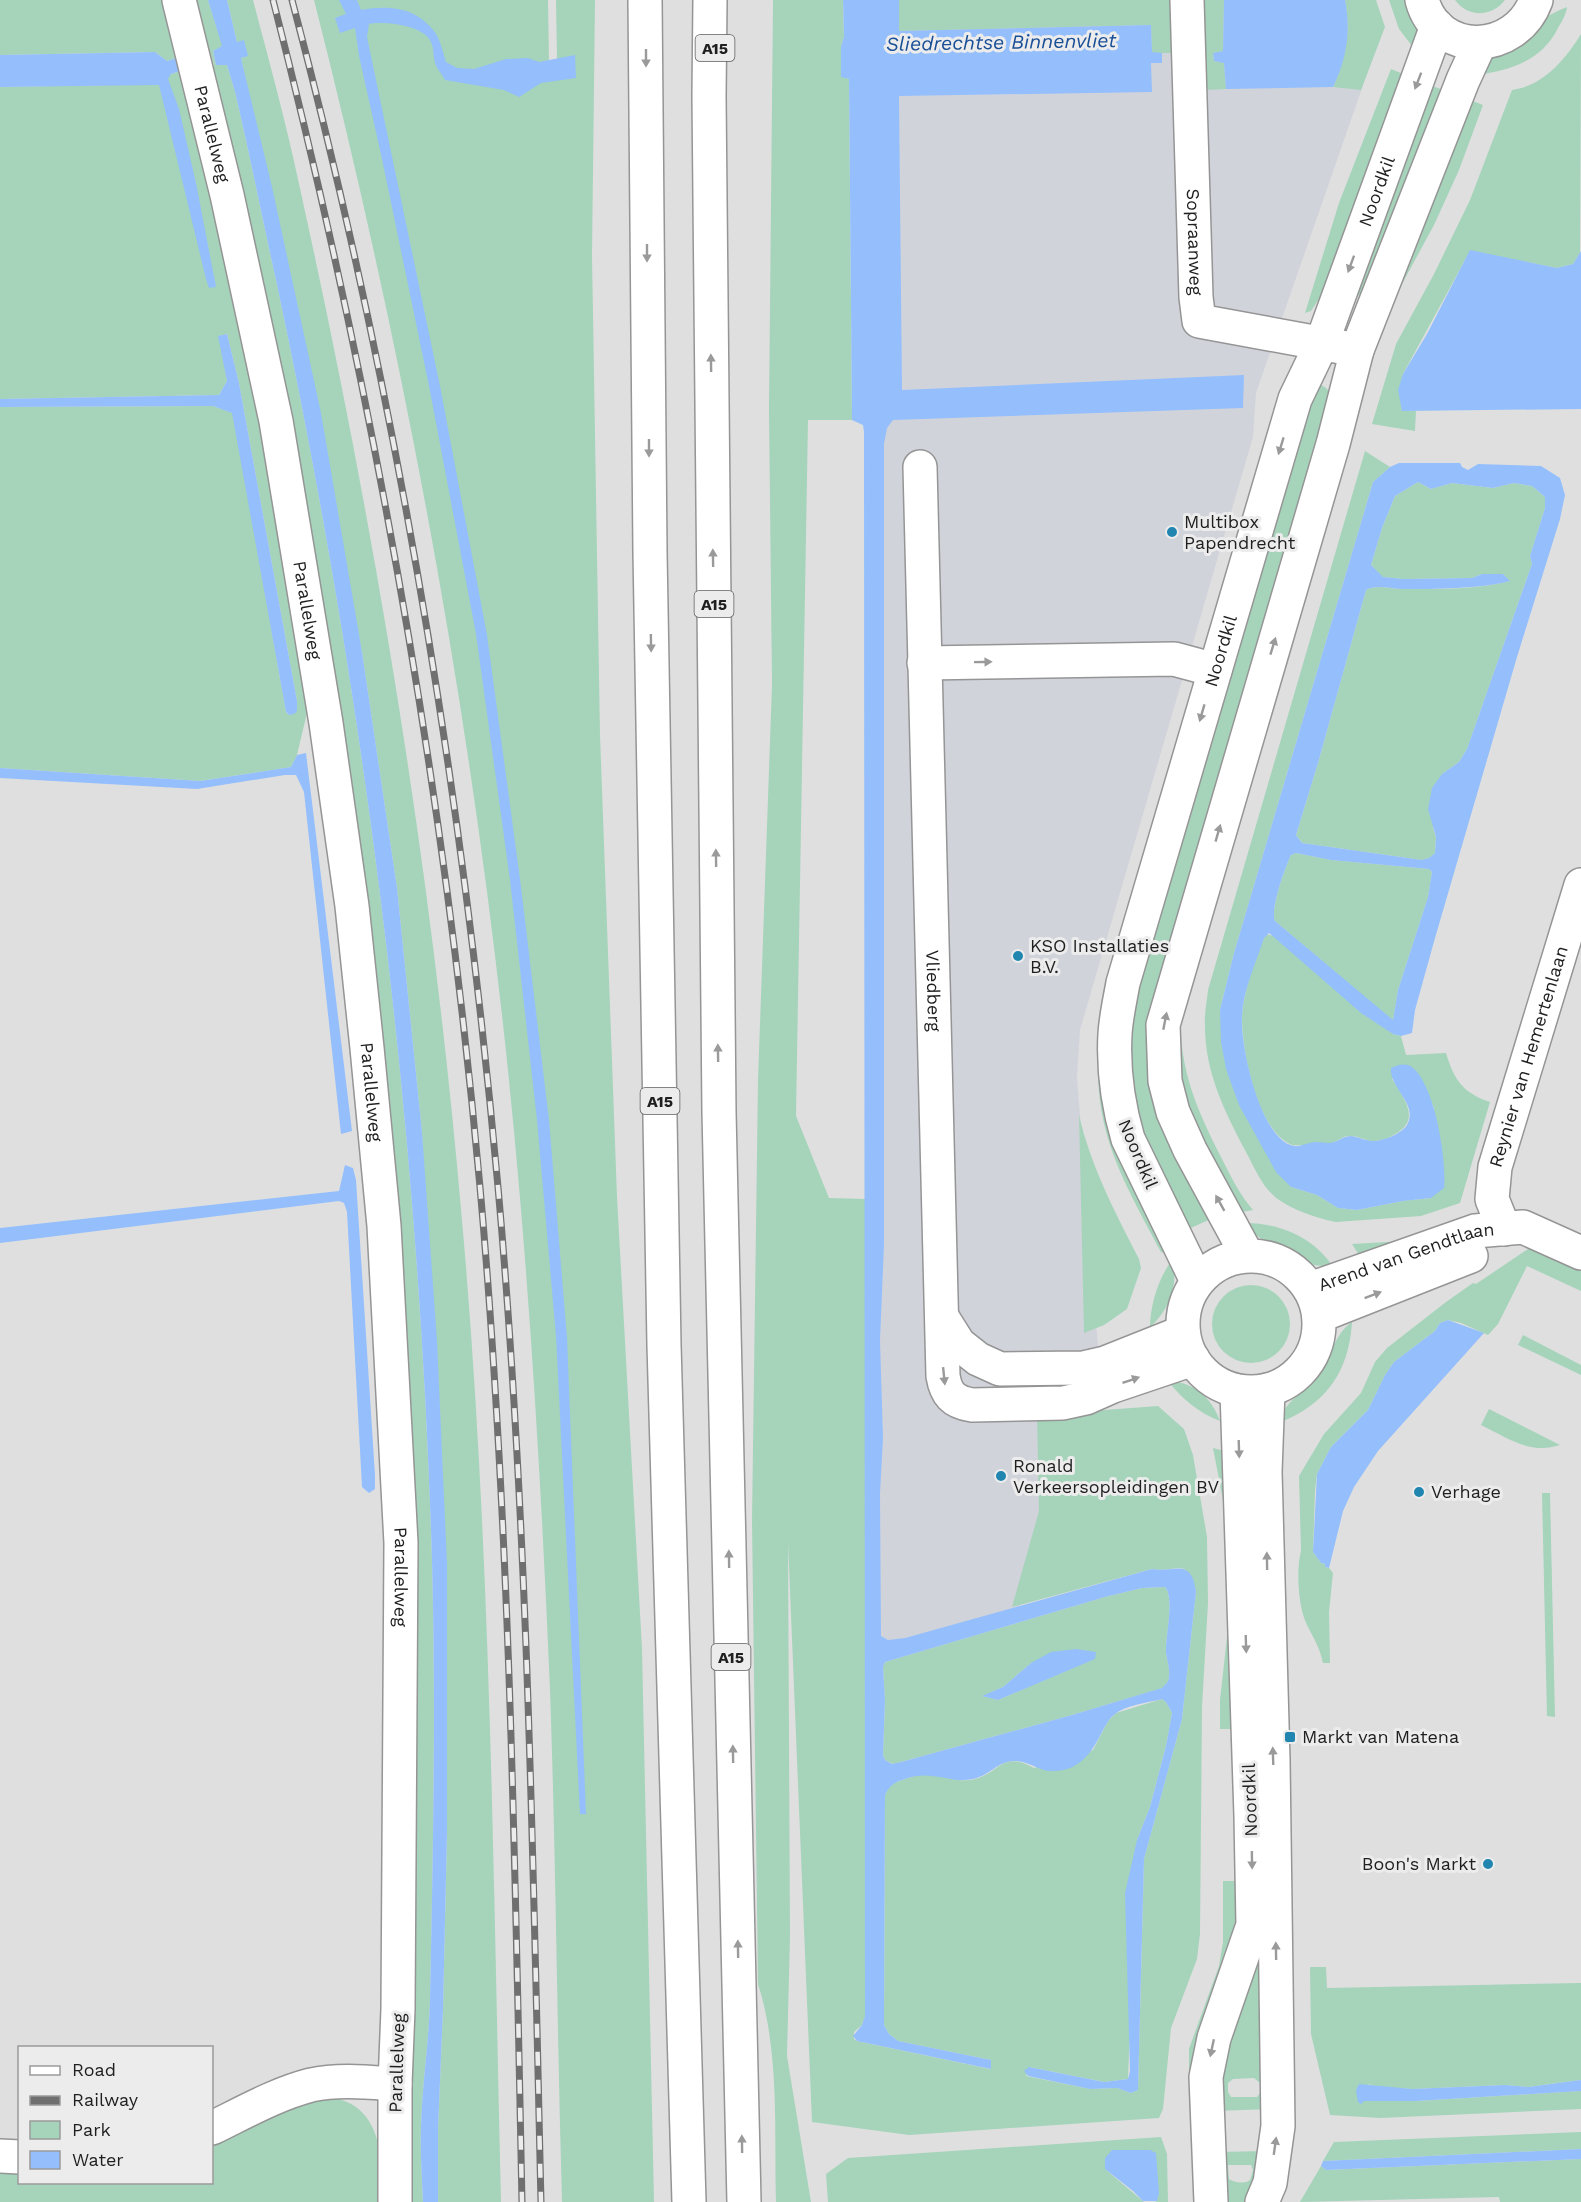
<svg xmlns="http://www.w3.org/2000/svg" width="1581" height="2202" font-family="'Work Sans',sans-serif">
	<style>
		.built { fill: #d1d3db }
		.green { fill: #a5d4ba; fill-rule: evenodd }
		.water { fill: #94bffc; fill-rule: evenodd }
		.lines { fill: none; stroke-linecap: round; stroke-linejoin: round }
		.street-casing { stroke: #959596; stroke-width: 36 }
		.secondary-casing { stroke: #959596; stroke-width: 36 }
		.highway-casing { stroke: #959596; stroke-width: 36 }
		.street { stroke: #fff; stroke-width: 33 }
		.secondary { stroke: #fff; stroke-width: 33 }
		.highway { stroke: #fff; stroke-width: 33 }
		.rail-casing { stroke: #6f6f70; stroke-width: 7 }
		.rail { stroke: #ececed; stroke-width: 4.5; stroke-dasharray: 14; stroke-linecap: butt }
		.oneway { fill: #9a9a9b }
		.poi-dot { fill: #2086af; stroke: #ececed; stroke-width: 2 }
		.labels { text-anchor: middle; stroke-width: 6; stroke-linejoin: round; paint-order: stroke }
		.shield { fill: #ececed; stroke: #5c5c5e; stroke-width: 1.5 }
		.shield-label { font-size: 16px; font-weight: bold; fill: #1f1f20 }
		.street-label { font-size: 18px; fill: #1f1f20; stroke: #ececed }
		.poi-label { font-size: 18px; fill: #1f1f20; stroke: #ececed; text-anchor: start }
		.water-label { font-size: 20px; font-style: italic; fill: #194f96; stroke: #ececed }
	</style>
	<rect width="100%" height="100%" fill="#dfdfe0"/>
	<path class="built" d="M869 0H1373L1383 28 1256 393 1253 437 1080 1030 1077 1077 1104 1424 1046 1513 1017 1615 874 1654Z"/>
	<g class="green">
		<path d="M0 0H164L180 57 167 61 155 52 0 55Z"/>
		<path d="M192 0H208L223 47 213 51 216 65H227L235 92C250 155 262 218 276 280 366 702 419 1130 432 1561 436 1707 433 1854 430 1999 429 2042 422 2085 421 2127 420 2152 422 2177 423 2202H409L416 1809 417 1651 415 1542 397 1221 208 67 214 65 209 50H204Z"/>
		<path d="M227 0H253C269 61 286 122 299 184 374 522 431 864 461 1209 491 1539 493 1871 501 2202H438V2129L443 2009 447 1833 422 1132 397 888 362 652 241 58 247 56 237 42Z"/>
		<path d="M314 0H548L549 61 557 59 556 0H595L592 255 600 735 617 1197 642 1649 654 2202H562C557 2031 556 1860 550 1689 543 1525 534 1361 520 1198 486 794 414 393 314 0Z"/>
		<path d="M773 0H843L844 36 841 47V76L849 79 852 420H808L796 1116 829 1198 865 1199V2017L862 2025 854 2032V2039L857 2041 990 2069 991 2060 898 2041 889 2034 884 2025 885 1795C889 1786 893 1783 902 1780 911 1777 919 1774 929 1774 943 1775 956 1782 970 1780 1001 1775 999 1749 1034 1768L1093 1750 1108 1721 1116 1713 1162 1699 1166 1702 1172 1713 1166 1746 1150 1807 1137 1840 1128 2079 1104 2082 1029 2067 1026 2076 1090 2089 1117 2088 1131 2093 1138 2090 1144 1859 1182 1719 1196 1592C1186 1554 1177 1574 1152 1569L1012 1607 1039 1511 1037 1415 1158 1406 1184 1429 1193 1455 1207 1537 1208 1603 1202 1707 1200 1934 1197 1959 1171 2028 1163 2109 1159 2118 909 2135 812 2122 788 1542 790 1936 787 2056 811 2202H776C774 2130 780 2053 758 1984L752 1520 758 1080 772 685 769 409Z"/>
		<path d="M899 0H1176L1177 53H1152L1151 25 899 31Z"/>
		<path d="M1201 0H1224L1223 51 1213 53 1214 61 1224 63 1226 89 1204 90Z"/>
		<path d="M1345 0H1376L1385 27 1361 90 1333 87C1346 58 1351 32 1345 0Z"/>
		<path d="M1389 0H1409L1419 36 1416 51 1399 29Z"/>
		<path d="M1455 0H1505C1492 17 1468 18 1455 0Z"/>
		<path d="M1567 7C1566 15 1562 21 1558 28 1542 61 1510 70 1477 75 1495 52 1539 17 1567 7Z"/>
		<path d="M1581 34 1580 253 1573 264 1557 268 1470 251 1403 374 1401 385 1402 411H1416L1415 431 1372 424 1396 344 1434 274 1470 200 1512 90C1543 86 1565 60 1581 34Z"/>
		<path d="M1391 69 1408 76 1330 282 1311 311 1305 313 1339 203Z"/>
		<path d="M183 70 256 393 310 700 297 755 291 767 200 781 0 768V407L213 406 233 413 286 712 289 715 297 711V701L239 383 227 334 219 336 227 381 219 395 0 399V87L159 84 171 74Z"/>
		<path d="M1427 84 1446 91 1369 287 1349 303Z"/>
		<path d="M1465 98 1483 105 1459 170 1434 225 1390 306Z"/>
		<path d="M1313 380 1326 388 1333 396 1157 1013 1213 1218 1182 1232 1138 1140 1125 1018Z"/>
		<path d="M1365 451 1390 467 1373 482 1234 953 1220 1010 1291 1187 1317 1195 1338 1208 1357 1210 1403 1201 1431 1198 1434 1108 1423 1083 1413 1068 1392 1079C1402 1095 1419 1116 1401 1130 1394 1136 1384 1140 1376 1141 1367 1142 1358 1135 1349 1136 1343 1136 1338 1141 1332 1143 1328 1144 1294 1146 1292 1145 1257 1131 1242 1051 1242 1018 1242 998 1256 952 1266 934L1274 936 1393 1034 1401 1036 1406 1055 1446 1053C1454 1080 1463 1093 1490 1102L1460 1203 1421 1216 1336 1222C1319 1219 1286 1208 1273 1195 1261 1184 1254 1167 1246 1152 1225 1112 1205 1073 1205 1026 1204 1014 1207 1002 1208 990Z"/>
		<path d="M1418 482 1431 489 1452 483 1493 488 1514 483 1532 486 1545 497V508L1530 556 1532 564 1467 749 1459 762 1442 774 1433 828 1436 837 1435 853 1429 858 1422 860 1302 843 1296 835 1318 763 1366 590C1375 584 1391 589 1402 589 1435 589 1478 590 1509 581L1503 574H1482L1472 578 1403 579 1382 577 1371 565 1382 528 1395 496Z"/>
		<path d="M1296 853 1332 860 1429 869 1432 872 1428 897 1398 990 1393 1021 1275 921C1270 909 1285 868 1291 855Z"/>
		<path d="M1180 1015C1180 1072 1197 1110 1222 1159 1231 1177 1240 1195 1253 1210L1236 1213 1180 1093 1175 1039Z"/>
		<path d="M1100 1035 1172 1245 1165 1253 1161 1252C1120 1174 1090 1127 1100 1035Z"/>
		<path d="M1079 1115C1091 1167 1115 1212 1139 1259L1141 1268 1127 1309 1104 1325 1084 1333Z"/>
		<path d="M1246 1223C1280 1223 1315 1238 1333 1267L1314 1265 1282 1247 1265 1241 1257 1236Z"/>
		<path d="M1421 1240 1364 1263 1352 1244Z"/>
		<path d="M1531 1247 1581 1267V1291L1527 1266 1498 1324 1488 1335 1461 1323 1448 1320 1440 1323 1435 1331 1394 1362 1385 1375 1368 1410 1331 1447 1317 1474 1315 1492 1313 1552 1321 1563 1325 1564V1567L1329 1568 1333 1573 1329 1612 1330 1663H1323C1320 1648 1314 1639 1307 1625 1298 1607 1296 1570 1301 1551L1299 1476 1324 1434 1361 1393 1375 1362 1387 1348 1446 1302 1473 1283 1476 1284Z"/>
		<path d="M1173 1259C1178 1286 1170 1309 1150 1327 1150 1305 1159 1276 1173 1259Z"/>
		<circle cx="1251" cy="1324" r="39"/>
		<path d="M1352 1322C1349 1372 1326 1404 1279 1423 1286 1398 1303 1395 1317 1377 1331 1359 1333 1335 1352 1322Z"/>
		<path d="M1523 1335 1581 1365V1375L1518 1345Z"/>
		<path d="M1168 1381C1194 1382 1211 1397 1220 1421 1199 1413 1182 1399 1168 1381Z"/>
		<path d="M1489 1409 1560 1445C1530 1455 1508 1438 1481 1425Z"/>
		<path d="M1213 1448 1228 1452 1241 1729H1220V1700L1230 1610 1228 1526Z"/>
		<path d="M1542 1493H1550L1555 1717 1547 1716Z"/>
		<path d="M1165 1587C1175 1599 1165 1637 1166 1653 1167 1661 1170 1668 1169 1676 1169 1682 1166 1684 1163 1688L1072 1715 901 1762 893 1764 885 1760 883 1755 885 1700 883 1667 885 1662 1105 1597 1142 1588ZM1094 1659 998 1700 983 1696 1003 1687 1031 1663Z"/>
		<path d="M1223 1881H1244L1241 1929 1191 2110 1189 2108V2049L1219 1966 1223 1942Z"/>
		<path d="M1259 1931 1271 2109 1216 2111V2082ZM1254 2078 1260 2083 1261 2092 1257 2097H1231L1228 2092V2083L1233 2079Z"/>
		<path d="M1310 1967H1326L1327 1988 1581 1983V2080L1528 2087 1505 2085 1412 2089 1375 2087 1369 2084 1361 2104 1363 2101H1416L1581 2091V2109L1380 2118 1330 2115 1311 2034Z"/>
		<path d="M328 2097C384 2104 381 2159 385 2202H0V2167L19 2168 20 2182H212V2141L298 2101Z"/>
		<path d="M1581 2132V2149L1323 2161 1334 2142Z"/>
		<path d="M1161 2137 1167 2154 1168 2202H1155L1157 2201 1105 2169 1144 2202H828L826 2174 848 2158Z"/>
		<path d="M1267 2151 1252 2202H1217L1216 2152ZM1228 2165H1251L1253 2170 1250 2180C1244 2184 1235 2183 1229 2179Z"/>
		<path d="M1581 2159V2202H1500L1499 2197 1300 2202 1321 2166 1326 2170Z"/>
	</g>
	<g class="water">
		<path d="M208 0H227L237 42 244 40 248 56 241 58 272 187 321 413 362 652 397 888 422 1132 437 1341 447 1564V1833L443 2009 438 2129V2202H423C422 2177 420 2152 421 2127 422 2085 429 2042 430 1999 433 1854 436 1707 432 1561 419 1130 366 702 276 280 262 218 250 155 235 92L227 65H216L213 51 222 46Z"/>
		<path d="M339 0H357L361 10C389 5 415 7 434 31 440 39 443 52 446 62L457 68 474 69 506 59 528 58 539 62 575 55 576 78 541 83 519 97 504 90 445 80C442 74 437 69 435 63 433 56 434 47 430 40 421 25 384 21 369 24L367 37 440 386 487 635 520 879 549 1120 567 1338 586 1814H580L556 1336 537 1120 510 880 476 634 429 386 382 159 359 56 355 28 340 33 335 18 346 14Z"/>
		<path d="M843 0H899V31L1151 25 1152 52 1162 53V63H1151L1152 92 899 96 902 390 1244 375 1243 408 893 420 887 428 884 444V1244L880 1341 883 1438 880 1493 881 1636 888 1640 905 1638 1152 1569C1173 1573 1192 1556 1196 1592L1182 1719 1144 1859 1138 2090 1131 2093 1117 2088 1090 2089 1028 2076 1024 2071 1029 2067 1104 2082 1128 2079 1130 2071 1125 1893 1137 1840 1150 1807 1166 1746 1172 1713 1166 1702 1162 1699C1147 1703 1125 1705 1114 1715 1108 1719 1105 1727 1101 1734 1091 1754 1078 1771 1054 1771 1039 1772 1028 1760 1014 1761 998 1761 989 1776 973 1779 948 1784 933 1769 905 1779 895 1782 890 1785 885 1795L884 2025 889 2034 898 2041 991 2060V2069L857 2041 853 2036 862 2025 865 2016 864 432 863 425 852 420 849 79 841 77V47L844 36ZM1165 1587C1175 1598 1165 1637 1166 1653 1167 1661 1170 1668 1169 1676 1169 1682 1166 1684 1162 1688L1072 1715 901 1762 892 1764 885 1760 883 1755 885 1700 883 1667 885 1662 1105 1597 1142 1588Z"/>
		<path d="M1224 0H1345C1351 31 1347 58 1333 87L1226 89 1224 63 1214 61 1213 53 1223 51Z"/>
		<path d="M155 52 167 61 180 57 183 70 171 74 168 79 179 109 196 183 216 287 209 288 206 279 159 85 0 87V55Z"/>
		<path d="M1470 250 1557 268 1573 264 1581 251V409L1402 411 1398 390 1403 374 1427 334Z"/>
		<path d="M227 334 239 383 297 701V711L294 714 289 715 286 712 232 413 213 406 0 407V399L219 395 227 381 218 336Z"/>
		<path d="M1399 463H1460L1462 467 1468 470 1478 464 1541 466 1560 478 1565 495 1560 519 1517 657 1435 938 1415 1010 1412 1033 1401 1036 1393 1034 1361 1013 1269 933 1264 938C1256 963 1243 990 1242 1016 1240 1045 1260 1140 1294 1146 1301 1147 1309 1142 1316 1142 1323 1142 1328 1144 1334 1142 1340 1140 1345 1136 1351 1136 1359 1137 1366 1141 1373 1141 1384 1141 1404 1133 1408 1123 1417 1103 1389 1087 1391 1068 1398 1065 1406 1062 1413 1068 1435 1086 1447 1161 1444 1188L1431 1198 1403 1201 1357 1210 1338 1208 1317 1195 1291 1187 1276 1172 1239 1105 1226 1069 1221 1042 1220 1010 1234 953 1373 482 1390 467ZM1418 482 1431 489 1452 483 1493 488 1514 483 1532 486 1545 497V508L1530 556 1532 564 1467 749 1459 762 1442 774 1432 788 1428 809 1436 837 1435 853 1429 858 1422 860 1302 843 1296 835 1318 763 1366 590C1376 584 1391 589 1403 589 1435 589 1479 589 1510 581L1503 574H1482L1472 578 1403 579 1383 577 1371 565 1382 528 1395 496ZM1296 853 1331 860 1429 869 1432 872 1428 897 1398 990 1393 1020 1275 921C1270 909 1285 868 1291 855Z"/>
		<path d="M306 753 352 1131 341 1134 304 792 296 775H285L197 789 0 778V768L200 781 291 767 297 755Z"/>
		<path d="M345 1165 353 1168 356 1180 375 1475V1489L369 1493 362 1487 347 1212 344 1203 339 1201 0 1243V1228L339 1191Z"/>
		<path d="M1448 1320 1484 1333 1378 1451 1354 1487 1343 1511 1329 1568 1325 1567V1564L1321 1563 1313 1552 1317 1474 1331 1447 1368 1410 1385 1375 1394 1362 1435 1331 1440 1323Z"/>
		<path d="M1076 1649 1096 1652 1095 1659 998 1700 982 1696 1003 1687 1031 1663 1051 1652Z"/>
		<path d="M1581 2080V2091L1416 2101H1364L1361 2104 1358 2102 1356 2090 1359 2084 1412 2089 1505 2085 1528 2087Z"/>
		<path d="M1581 2149V2159L1326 2170 1321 2166 1323 2161Z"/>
		<path d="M1112 2150H1150L1156 2153 1159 2193 1157 2201H1143L1133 2191 1105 2169V2158Z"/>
	</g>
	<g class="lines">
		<g class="street-casing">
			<g id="street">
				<path id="s1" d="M1187 0 1196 297 1199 321 1357 350"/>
				<path id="s2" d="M920 467 943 1376C946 1394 953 1402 972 1405L1063 1403 1086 1398 1113 1386 1193 1359"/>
				<path d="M924 663 1174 659 1215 670"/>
				<path id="s3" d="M1504 1229 1492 1199 1495 1167 1581 885"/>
				<path id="s4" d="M1310 1289 1475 1231 1523 1227 1581 1253"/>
				<path d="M1319 1316 1471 1256"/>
				<path d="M942 1317 959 1344 978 1359 1000 1369 1083 1368 1105 1363 1183 1332"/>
				<path d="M212 2128C243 2113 276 2094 311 2085 338 2079 367 2082 395 2084"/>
				<path d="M0 2156 20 2157"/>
			</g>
		</g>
		<g class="secondary-casing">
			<g id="secondary">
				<path id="s5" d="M179 0 227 195 276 421 326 723 352 906 367 1048 384 1226 401 1543 398 2009 395 2084V2202"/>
				<path d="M1422 0C1438 58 1516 55 1536 0"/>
				<path d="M1247 1255 1190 1150 1173 1112 1165 1081 1163 1025 1333 444 1357 350 1463 80 1480 43"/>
				<circle cx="1251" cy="1324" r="68"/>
				<path id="s6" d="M1197 1281 1128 1139C1118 1105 1113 1070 1115 1034 1116 1017 1120 1000 1123 983L1295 399 1321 345 1437 26"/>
				<path d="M1211 2202 1206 2077 1214 2038 1253 1925 1251 1816 1237 1391"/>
				<path d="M1262 2202 1270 2183 1278 2126 1273 1760 1265 1472 1268 1390"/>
			</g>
		</g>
		<g class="highway-casing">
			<g id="highway">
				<path d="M645 0 650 552 664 1345 689 2202"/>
				<path d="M710 0 709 96 719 1112 744 2202"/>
			</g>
		</g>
		<use href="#street" class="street"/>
		<use href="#secondary" class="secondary"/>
		<use href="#highway" class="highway"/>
		<g class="rail-casing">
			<g id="rail">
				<path d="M273 0C373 390 444 786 480 1187 510 1524 515 1863 522 2202"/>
				<path d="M292 0C395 388 462 787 498 1187 528 1524 533 1863 541 2202"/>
			</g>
		</g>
		<use href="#rail" class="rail"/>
	</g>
	<defs><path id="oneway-solid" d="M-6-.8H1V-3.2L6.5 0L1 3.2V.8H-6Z" transform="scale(1.5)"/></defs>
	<g class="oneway">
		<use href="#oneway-solid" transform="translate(646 58) rotate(90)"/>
		<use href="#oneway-solid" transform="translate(1418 81) rotate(111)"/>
		<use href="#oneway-solid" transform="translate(647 253) rotate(90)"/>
		<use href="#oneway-solid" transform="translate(1351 264) rotate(110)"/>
		<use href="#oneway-solid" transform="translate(711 363) rotate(-91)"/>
		<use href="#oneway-solid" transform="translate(1281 446) rotate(107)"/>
		<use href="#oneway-solid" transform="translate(649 448) rotate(90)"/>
		<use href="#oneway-solid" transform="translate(713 558) rotate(-91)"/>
		<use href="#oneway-solid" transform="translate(651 643) rotate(89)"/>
		<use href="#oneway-solid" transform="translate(1273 646) rotate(-73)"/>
		<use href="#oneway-solid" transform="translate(983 662) rotate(-1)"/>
		<use href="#oneway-solid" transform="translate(1202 713) rotate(106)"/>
		<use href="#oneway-solid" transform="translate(1218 833) rotate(-74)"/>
		<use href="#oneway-solid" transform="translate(716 858) rotate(-91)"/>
		<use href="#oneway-solid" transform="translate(1165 1021) rotate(-79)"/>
		<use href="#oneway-solid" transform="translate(718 1053) rotate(-91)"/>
		<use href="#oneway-solid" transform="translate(1220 1203) rotate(-119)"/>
		<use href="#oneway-solid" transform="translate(1373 1295) rotate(-21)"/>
		<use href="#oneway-solid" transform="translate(944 1376) rotate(84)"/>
		<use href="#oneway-solid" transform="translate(1131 1380) rotate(-19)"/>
		<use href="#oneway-solid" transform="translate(1239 1449) rotate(88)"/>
		<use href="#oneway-solid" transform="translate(729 1559) rotate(-91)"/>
		<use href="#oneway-solid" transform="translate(1267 1561) rotate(-91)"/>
		<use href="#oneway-solid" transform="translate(1246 1644) rotate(88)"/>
		<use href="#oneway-solid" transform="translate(733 1754) rotate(-91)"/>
		<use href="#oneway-solid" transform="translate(1273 1756) rotate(-92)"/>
		<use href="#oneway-solid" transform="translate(1252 1860) rotate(89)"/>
		<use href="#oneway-solid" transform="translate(738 1949) rotate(-91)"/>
		<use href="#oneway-solid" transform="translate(1276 1951) rotate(-91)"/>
		<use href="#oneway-solid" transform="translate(1212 2048) rotate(102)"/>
		<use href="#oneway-solid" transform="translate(742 2144) rotate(-91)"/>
		<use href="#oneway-solid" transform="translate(1275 2146) rotate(-82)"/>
	</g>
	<g class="poi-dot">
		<circle cx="1172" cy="532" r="6"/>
		<circle cx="1018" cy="956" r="6"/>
		<circle cx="1001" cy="1476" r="6"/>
		<circle cx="1419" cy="1492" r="6"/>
		<rect x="1284" y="1731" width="12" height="12" rx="3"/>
		<circle cx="1488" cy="1864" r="6"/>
	</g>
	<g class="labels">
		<g class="shield">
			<rect x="695.5" y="35" width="39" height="26" rx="4.5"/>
			<rect x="694.5" y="591" width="39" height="26" rx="4.5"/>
			<rect x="640.5" y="1088" width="39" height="26" rx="4.5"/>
			<rect x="711.5" y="1644" width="39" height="26" rx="4.5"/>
		</g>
		<g class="shield-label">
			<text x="715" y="54">A15</text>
			<text x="714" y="610">A15</text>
			<text x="660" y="1107">A15</text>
			<text x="731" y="1663">A15</text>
		</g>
		<g class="street-label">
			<text dy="6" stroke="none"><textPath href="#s5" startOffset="138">Parallelweg</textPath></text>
			<text dy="6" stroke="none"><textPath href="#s6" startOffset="1148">Noordkil</textPath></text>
			<text dy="6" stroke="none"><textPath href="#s1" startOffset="242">Sopraanweg</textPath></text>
			<text dy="6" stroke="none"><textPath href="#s5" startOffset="624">Parallelweg</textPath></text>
			<text dy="6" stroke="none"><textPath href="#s6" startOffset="662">Noordkil</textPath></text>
			<text dy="6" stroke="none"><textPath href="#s2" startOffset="524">Vliedberg</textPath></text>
			<text dy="6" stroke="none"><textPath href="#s3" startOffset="180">Reynier van Hemertenlaan</textPath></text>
			<text dy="6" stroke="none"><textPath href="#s5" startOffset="1110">Parallelweg</textPath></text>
			<text transform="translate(1138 1154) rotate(67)" y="6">Noordkil</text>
			<text dy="6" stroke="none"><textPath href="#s4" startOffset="102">Arend van Gendtlaan</textPath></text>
			<text dy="6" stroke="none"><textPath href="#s5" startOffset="1596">Parallelweg</textPath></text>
			<text transform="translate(1250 1800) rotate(-92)" y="6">Noordkil</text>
			<text transform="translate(397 2063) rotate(-88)" y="6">Parallelweg</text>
		</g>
		<g class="poi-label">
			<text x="1184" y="528">Multibox<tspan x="1184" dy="21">Papendrecht</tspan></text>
			<text x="1030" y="952">KSO Installaties<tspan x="1030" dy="21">B.V.</tspan></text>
			<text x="1013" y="1472">Ronald<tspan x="1013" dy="21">Verkeersopleidingen BV</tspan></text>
			<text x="1431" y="1498">Verhage</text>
			<text x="1302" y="1743">Markt van Matena</text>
			<text x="1476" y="1870" text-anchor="end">Boon's Markt</text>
		</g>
		<g class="water-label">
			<text transform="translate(1001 42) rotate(-1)" y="7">Sliedrechtse Binnenvliet</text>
		</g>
	</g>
	<rect x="18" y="2046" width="195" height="138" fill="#ececed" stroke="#9a9a9b" stroke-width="1.5"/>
	<rect x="30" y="2066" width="30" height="9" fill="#ffffff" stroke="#9a9a9b" stroke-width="1.5"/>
	<text x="72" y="2076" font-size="18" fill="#1f1f20">Road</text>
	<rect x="30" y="2096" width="30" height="9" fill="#6f6f70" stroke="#9a9a9b" stroke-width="1.5"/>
	<text x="72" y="2106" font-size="18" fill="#1f1f20">Railway</text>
	<rect x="30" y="2121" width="30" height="18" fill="#a5d4ba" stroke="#9a9a9b" stroke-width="1.5"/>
	<text x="72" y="2136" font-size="18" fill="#1f1f20">Park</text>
	<rect x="30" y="2151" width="30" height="18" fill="#94bffc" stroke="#9a9a9b" stroke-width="1.5"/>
	<text x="72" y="2166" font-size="18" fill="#1f1f20">Water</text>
</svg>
